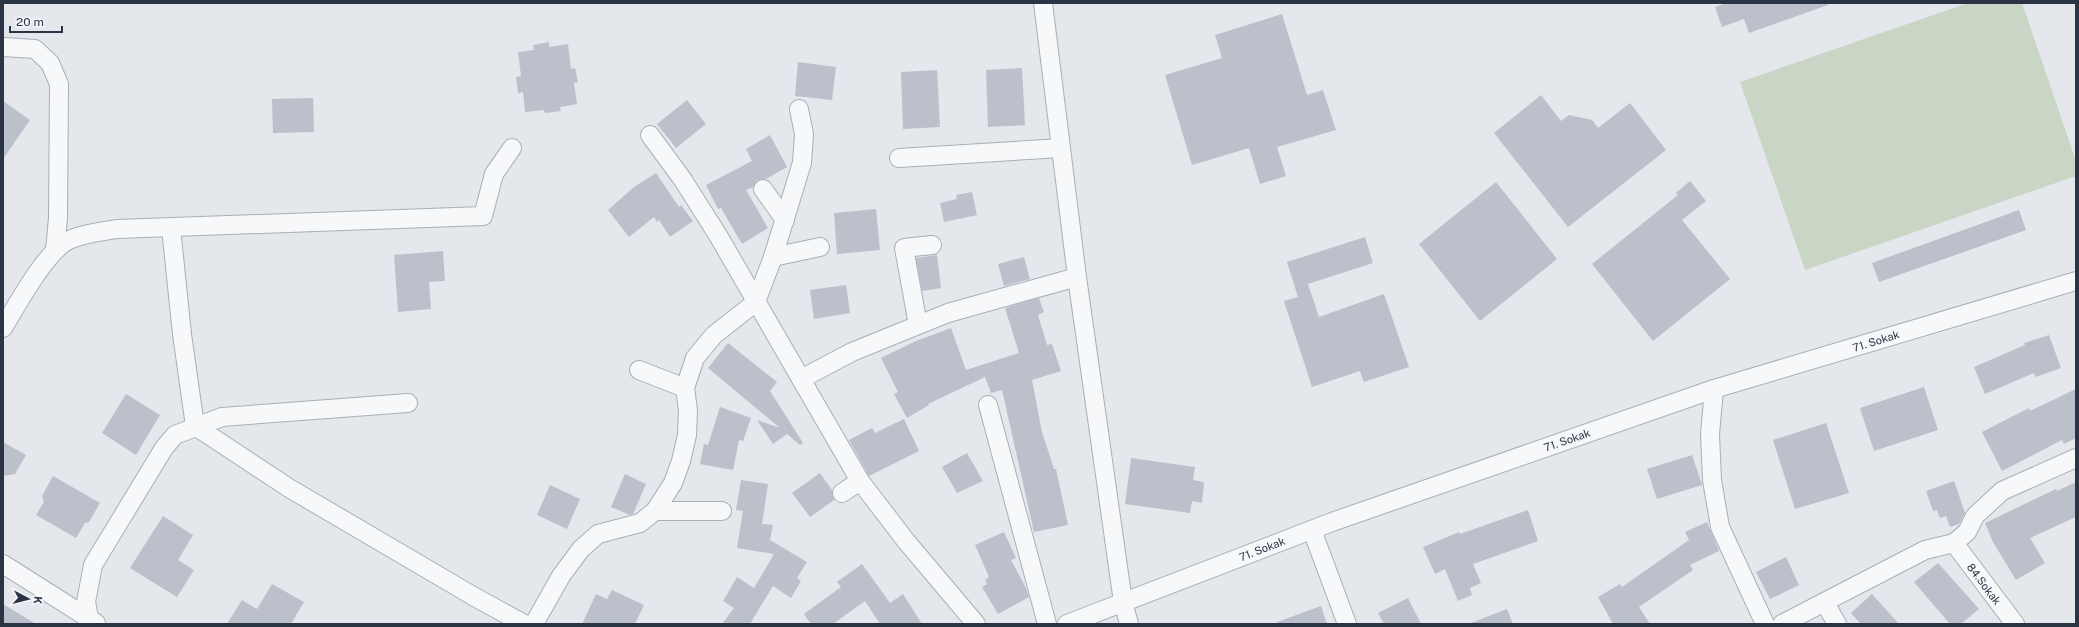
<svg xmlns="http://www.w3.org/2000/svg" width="2079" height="627" font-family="'Public Sans',sans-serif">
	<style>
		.green { fill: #c9d6c5 }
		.building { fill: #bbc0ca }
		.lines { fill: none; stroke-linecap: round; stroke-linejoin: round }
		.minor-casing { stroke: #a9aeb7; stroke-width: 20 }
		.minor { stroke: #f7f8fa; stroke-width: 18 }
		.labels { text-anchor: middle; stroke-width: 3; stroke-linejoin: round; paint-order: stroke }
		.street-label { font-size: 11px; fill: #2b3445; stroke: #f4f6f9 }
	</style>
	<rect width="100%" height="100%" fill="#e4e7ec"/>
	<path class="green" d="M1968 3H2022L2076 161V176L1805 270 1740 82Z"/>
	<g class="building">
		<path d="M1727 3H1828V5L1749 33 1744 19 1722 27 1715 7Z"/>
		<path d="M1282 14 1307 95 1323 90 1336 130 1277 147 1286 176 1260 184 1249 148 1192 165 1165 75 1222 58 1215 35Z"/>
		<path d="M549 42V47L568 44 571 69 575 68 578 82 574 83 577 104 560 107 561 111 545 113 544 110 525 112 523 92 518 93 516 77 521 76 518 52 534 50 533 45Z"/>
		<path d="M798 62 836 67 832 100 795 96Z"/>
		<path d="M1022 68 1025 125 988 127 986 70Z"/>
		<path d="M937 70 940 127 903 129 901 72Z"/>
		<path d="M1541 95 1561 121 1569 115 1592 120 1598 128 1630 103 1666 150 1568 227 1494 133Z"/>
		<path d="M313 98 314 132 273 133 272 99Z"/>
		<path d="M687 100 706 124 676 148 657 124Z"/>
		<path d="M3 101 30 120 3 159Z"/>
		<path d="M770 135 787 167 766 179 757 180 753 187 746 190 768 228 742 244 721 208 718 209 706 185 752 161 746 149Z"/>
		<path d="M656 173 679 207 681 205 693 221 670 237 659 220 657 222 654 217 629 237 608 210 634 187Z"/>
		<path d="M1690 181 1706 201 1682 220 1730 279 1653 341 1592 264 1678 195 1676 193Z"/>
		<path d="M1496 182 1557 259 1480 321 1419 244Z"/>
		<path d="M972 192 977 215 944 222 940 203 957 199 956 195Z"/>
		<path d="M876 209 880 250 837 254 834 213Z"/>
		<path d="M2019 210 2026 230 1879 282 1872 263Z"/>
		<path d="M1365 237 1373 263 1308 284 1319 317 1384 294 1409 367 1364 382 1360 371 1312 387 1284 301 1298 297 1287 262Z"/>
		<path d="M443 251 445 281 429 282 431 309 398 312 394 255Z"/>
		<path d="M937 255 941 288 922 291 916 258Z"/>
		<path d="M1024 257 1030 279 1004 286 998 264Z"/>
		<path d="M846 285 850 313 814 319 810 290Z"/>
		<path d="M1039 298 1044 312 1038 315 1047 345 1052 344 1061 371 1032 380 1042 432 1054 469H1056L1068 525 1034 532 1002 390 991 393 985 377 928 404 929 405 907 418 894 394 898 392 881 358 916 341 951 328 966 370 1019 353 1005 308Z"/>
		<path d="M2049 335 2061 368 2036 377 2034 373 1985 394 1974 367 2025 345 2024 343Z"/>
		<path d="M728 343 777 382 770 391 803 443 800 445 787 434 773 444 757 420 780 428 708 368Z"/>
		<path d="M1924 387 1938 430 1874 451 1860 408Z"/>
		<path d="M2076 389V438L2064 444 2062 440 2002 471 1982 432 2029 408 2030 411Z"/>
		<path d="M126 394 160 415 136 455 102 433Z"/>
		<path d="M720 407 751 418 743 441 739 440 733 470 700 464 704 444 708 445Z"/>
		<path d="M904 419 919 451 869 476 849 440 872 428 875 433Z"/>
		<path d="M1826 423 1849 493 1795 509 1773 440Z"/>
		<path d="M3 442 26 455 15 474 3 476Z"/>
		<path d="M967 453 983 481 957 493 942 467Z"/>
		<path d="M1692 455 1702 485 1657 499 1647 469Z"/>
		<path d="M1131 458 1195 467 1193 480 1204 482 1202 503 1192 501 1190 513 1125 504Z"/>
		<path d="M820 473 832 490 834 500 810 517 792 493Z"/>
		<path d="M625 474 646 484 633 514 630 515 611 507Z"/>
		<path d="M53 476 100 503 89 522 85 523 76 538 36 515 44 502 42 496Z"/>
		<path d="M741 480 768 484 762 524 773 525 770 540 807 562 797 578 801 581 791 598 773 586 750 624H722L734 608 723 601 737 577 754 588 774 554 737 548 743 511 736 510Z"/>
		<path d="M1954 481 1965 513 1959 524 1950 527 1946 516 1940 518 1937 510 1933 511 1926 491Z"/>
		<path d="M2076 482V517L2030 538 2045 563 2016 580 1993 542 1985 523 2056 489 2057 491Z"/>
		<path d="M550 485 580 499 567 529 537 515Z"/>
		<path d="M1528 510 1538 541 1473 564 1481 583 1470 588 1472 595 1458 601 1445 569 1435 574 1423 547 1459 532 1460 534Z"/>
		<path d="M163 516 193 535 178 560 194 570 177 597 130 568Z"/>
		<path d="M1707 522 1719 551 1690 565 1693 570 1639 607 1650 624H1613L1598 597 1620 584 1622 587 1689 540 1685 532Z"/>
		<path d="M1004 532 1016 558 1011 560 1026 588 1029 597 998 614 982 587 987 584 985 580 989 577 975 545Z"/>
		<path d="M1786 557 1799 585 1770 599 1756 572Z"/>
		<path d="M1938 563 1979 609 1961 624H1950L1914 582Z"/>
		<path d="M862 564 890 603 903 594 922 624H880L865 601 833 624H811L804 614 841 587 837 582Z"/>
		<path d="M272 584 304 602 291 624H227L242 600 257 609Z"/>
		<path d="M612 590 644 605 635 624H582L596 594 607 599Z"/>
		<path d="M1872 594 1899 624H1861L1851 613Z"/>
		<path d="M1408 598 1421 624H1384L1378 613Z"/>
		<path d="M3 604 36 624H3Z"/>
		<path d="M1321 606 1327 624H1277V622Z"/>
		<path d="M1507 609 1513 624H1471V623Z"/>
	</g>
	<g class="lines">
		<g class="minor-casing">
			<g id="minor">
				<path d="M1043 3 1077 277 1123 602 1129 624"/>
				<path d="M3 47 35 49 50 63 59 84 58 218 55 250"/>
				<path d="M650 135 683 180 719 237 860 481 906 541 976 624"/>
				<path d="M899 158 1061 148"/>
				<path d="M763 189 785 220"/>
				<path d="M171 228 182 334 195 426"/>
				<path d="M773 257 820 247"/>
				<path d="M918 325 904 248 932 245"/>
				<path d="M3 328C17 305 46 251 69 240 84 233 100 232 117 229L483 216 494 174 512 148"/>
				<path d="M639 370 685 388"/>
				<path d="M801 379 852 352 948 313 1077 277"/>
				<path d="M1714 389 1710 434 1712 480 1720 527 1765 624"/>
				<path d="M988 405 1047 624"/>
				<path d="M195 426 289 488 473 596 524 624"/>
				<path d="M842 493 860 481"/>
				<path d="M655 511H722"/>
				<path d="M1312 530 1347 624"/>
				<path d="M1954 543 2015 624"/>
				<path d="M3 564 96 623"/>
				<path d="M1825 603 1837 624"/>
				<path d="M89 618 86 602 93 565 164 448 175 435 222 417 408 403"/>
				<path d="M534 624 561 576 581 549 598 534 640 523 655 511 673 483 681 461 687 435 688 410 685 388 695 358 714 335 756 302 773 257 802 163 804 134 799 109"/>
				<path d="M1067 624 1332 522 1714 389 2076 281"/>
				<path d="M1782 624 1925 550 1954 543 1967 532 1975 516 2002 491 2076 458"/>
			</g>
		</g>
		<use href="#minor" class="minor"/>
	</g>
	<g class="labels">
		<g class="street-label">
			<text transform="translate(1876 341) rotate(-17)" y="4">71. Sokak</text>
			<text transform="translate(1567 440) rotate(-19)" y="4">71. Sokak</text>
			<text transform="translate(1262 549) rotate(-21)" y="4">71. Sokak</text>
			<text transform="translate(1984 584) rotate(53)" y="4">84.Sokak</text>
		</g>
	</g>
	<rect width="2079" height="627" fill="none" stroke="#2b3445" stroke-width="8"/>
	<g transform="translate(28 599) rotate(97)" stroke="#f4f6f9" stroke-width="3" paint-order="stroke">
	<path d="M0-3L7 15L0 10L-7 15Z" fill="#2b3445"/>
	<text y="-6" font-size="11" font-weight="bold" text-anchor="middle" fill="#2b3445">K</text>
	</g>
	<path d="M10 26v6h52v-6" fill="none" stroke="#2b3445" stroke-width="2"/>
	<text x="16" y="26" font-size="12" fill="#2b3445" stroke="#f4f6f9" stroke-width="3" paint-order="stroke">20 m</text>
</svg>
